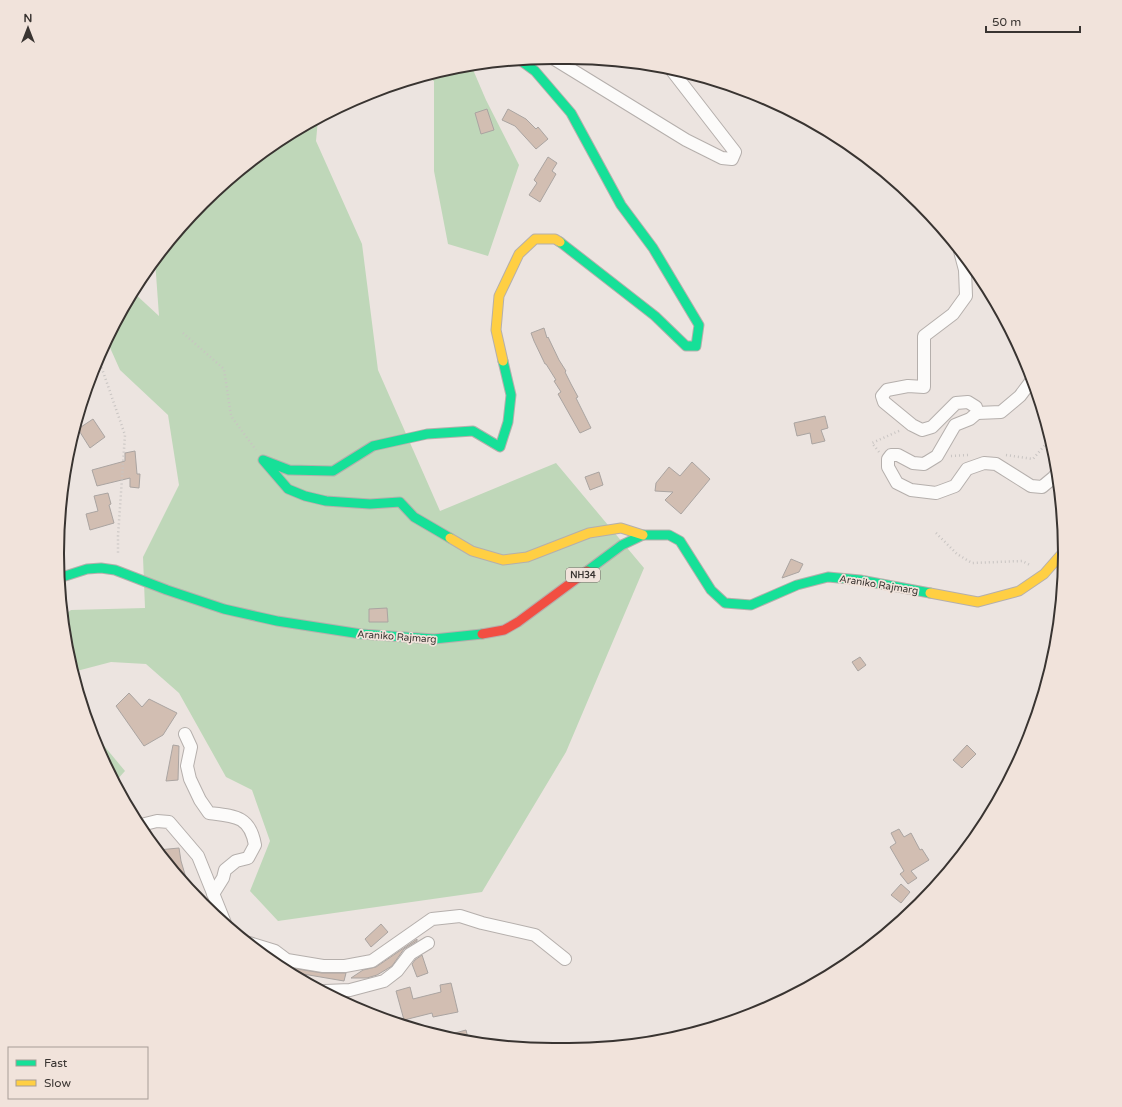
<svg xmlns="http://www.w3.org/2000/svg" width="1122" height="1107" font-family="'Varela Round',sans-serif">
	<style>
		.green { fill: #bfd7b9 }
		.building { fill: #d2beb2; stroke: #aaa4a1 }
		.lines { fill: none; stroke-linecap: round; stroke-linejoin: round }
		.street-casing { stroke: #b5afac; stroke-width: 14 }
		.fast-casing { stroke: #b5afac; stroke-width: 11 }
		.slow-casing { stroke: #b5afac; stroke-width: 11 }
		.jam-casing { stroke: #b5afac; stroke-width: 11 }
		.path { stroke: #c8c4c2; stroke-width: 2.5; stroke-dasharray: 1 3; stroke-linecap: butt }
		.street { stroke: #fcfbfa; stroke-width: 12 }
		.fast { stroke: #16e098; stroke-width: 9 }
		.slow { stroke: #ffcf43; stroke-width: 9 }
		.jam { stroke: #f24e42; stroke-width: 9 }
		.labels { text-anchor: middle; stroke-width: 3.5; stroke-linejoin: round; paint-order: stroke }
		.shield { fill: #f1e3db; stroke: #706864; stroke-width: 1 }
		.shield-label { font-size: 9px; font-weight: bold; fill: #393431 }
		.street-label { font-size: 10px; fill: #393431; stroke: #f1e3db }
		.rim { fill: none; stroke: #393431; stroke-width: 2 }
	</style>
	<rect width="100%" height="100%" fill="#ece4e0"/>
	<g class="green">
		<path d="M471 65 486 100 519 165 488 256 448 244 434 171V81L425 76 456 67Z"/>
		<path d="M318 119 316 141 362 244 378 370 440 511 556 463 644 568 566 752 482 892 278 921 250 891 270 841 252 790 226 777 179 693 146 664 111 662 73 672 67 651 63 616 71 610 145 608 143 557 179 485 168 415 120 370 107 341 133 292 159 316 155 260 202 203 277 141Z"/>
		<path d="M90 729 125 771 115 782 95 744Z"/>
	</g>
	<g class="building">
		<path d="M487 109 494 130 481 134 475 113Z"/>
		<path d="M508 109 526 119 536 129 538 127 548 139 536 149 515 126 502 120Z"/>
		<path d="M548 157 557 163 552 171 556 174 540 202 529 195 537 183 534 180Z"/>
		<path d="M544 328 547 338 548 337 559 360 566 371 565 372 571 384 578 397 576 398 591 428 580 433 558 394 561 392 554 381 556 380 546 364H545L534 341 531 333Z"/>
		<path d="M825 416 828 428 821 430 825 441 812 444 810 433 797 436 794 423Z"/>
		<path d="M93 419 105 437 90 448 78 429Z"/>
		<path d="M135 451 137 474H140L139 488 130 487V478L97 486 92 470 125 461V453Z"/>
		<path d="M692 462 710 479 681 514 665 500 673 492 655 491 656 483 669 467 680 476Z"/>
		<path d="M599 472 603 485 590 490 585 477Z"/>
		<path d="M108 493 111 504 109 505 114 523 90 530 86 514 98 511 94 496Z"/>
		<path d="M791 559 803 564 799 572 782 578Z"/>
		<path d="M387 608 388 622H369V609Z"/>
		<path d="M860 657 866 665 858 671 852 662Z"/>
		<path d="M129 693 142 707 149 699 177 713 163 735 144 746 116 706Z"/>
		<path d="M173 745 179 746 178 780 166 781Z"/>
		<path d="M967 745 976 754 962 768 953 760Z"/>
		<path d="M899 829 904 837 911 833 920 850 922 849 929 860 911 871 917 878 908 884 900 874 904 871 890 847 896 843 891 833Z"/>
		<path d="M179 848 181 861 189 888 158 850Z"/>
		<path d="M901 884 910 892 901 903 891 895Z"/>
		<path d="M381 924 388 932 371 947 365 939Z"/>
		<path d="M417 939V941L404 949 392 966 377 975 367 978H351L363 970 376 967Z"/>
		<path d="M422 955 428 973 417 977 412 964 415 960Z"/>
		<path d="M273 962 278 963 286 967 322 973H346L344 981 303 974H293Z"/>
		<path d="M451 983 458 1012 433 1017 432 1013 404 1020 396 991 410 987 413 999 441 992 440 985Z"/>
		<path d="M466 1030 469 1042 457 1040 444 1036Z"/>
	</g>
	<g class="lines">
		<g class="street-casing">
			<g id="street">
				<path d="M551 57 686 140 722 158 732 159 735 152 670 68"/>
				<path d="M960 251 965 270 966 296 953 314 924 336V387L908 386 887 390 882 396 884 402 912 425 922 430 932 427 956 403 968 402 976 407 977 413 970 419 955 425 937 456 924 464 913 463 898 455H891L888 459V467L897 483 911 490 936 493 955 486 967 469 984 463 996 464 1031 486 1042 487 1054 477 1057 472"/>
				<path d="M977 413 1001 412 1020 396 1032 380"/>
				<path d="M185 734 191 747 187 766 190 779 200 800 209 813C235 816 250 816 255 845L248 858 236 861 225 870 223 878 213 894"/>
				<path d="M140 827 141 825 157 821 169 822 198 856 225 923"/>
				<path d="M249 943 275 951 287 960 323 966H345L372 961 432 919 460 916 482 923 535 935 565 959"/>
				<path d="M325 991 350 990 384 981 397 971 410 954 428 943"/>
			</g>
		</g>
		<g class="fast-casing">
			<g id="fast">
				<path d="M520 60 535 71 571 113 621 205 653 248 699 325 696 346H686L655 316 560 242"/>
				<path d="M450 538 414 517 400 502 370 504 326 501 305 496 288 489 263 460 289 470 333 471 373 446 427 434 473 431 500 447 508 422 511 395 503 361"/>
				<path d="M587 571 622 545 643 535H669L680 541 711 590 725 603 751 605 797 585 828 577 860 580 930 593"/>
				<path d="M59 578 87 569 101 568 115 570 167 590 224 609 277 621 361 634 434 639 482 634"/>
			</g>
		</g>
		<g class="slow-casing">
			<g id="slow">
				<path d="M503 361 496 330 499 296 519 254 535 239H555L560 242"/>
				<path d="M450 538 472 551 503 560 527 557 589 533 621 528 643 535"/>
				<path d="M930 593 978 602 1019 591 1044 574 1065 550"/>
			</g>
		</g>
		<g class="jam-casing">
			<path id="jam" d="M482 634 504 630 518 622 587 571"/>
		</g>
		<g class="path">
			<path d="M183 333 224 369 231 416 256 450"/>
			<path d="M99 360 125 435 118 536V554"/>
			<path d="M879 452 872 443 901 430"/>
			<path d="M1006 455 1033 459 1050 439"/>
			<path d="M951 456 968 455"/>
			<path d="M936 533 957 554 972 563 1022 561 1030 565"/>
		</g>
		<use href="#street" class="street"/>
		<use href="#fast" class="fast"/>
		<use href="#slow" class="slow"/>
		<use href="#jam" class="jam"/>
	</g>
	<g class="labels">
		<rect class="shield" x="566" y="568" width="34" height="14" rx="3"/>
		<g class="shield-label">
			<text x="583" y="578">NH34</text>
		</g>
		<g class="street-label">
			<text transform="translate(879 584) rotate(9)" y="4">Araniko Rajmarg</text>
			<text transform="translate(397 636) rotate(4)" y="4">Araniko Rajmarg</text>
		</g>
	</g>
	<path d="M0 0H1122V1107H0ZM553 64H569A489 489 0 0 1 1058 553V554A489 489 0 0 1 569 1043H553A489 489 0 0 1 64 554V553A489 489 0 0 1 553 64Z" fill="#f1e3db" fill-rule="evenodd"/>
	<path class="rim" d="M553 64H569A489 489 0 0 1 1058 553V554A489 489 0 0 1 569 1043H553A489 489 0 0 1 64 554V553A489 489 0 0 1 553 64Z"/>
	<rect x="8" y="1047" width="140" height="52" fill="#f1e3db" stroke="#a79d97"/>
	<rect x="16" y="1060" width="20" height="6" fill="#16e098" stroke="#a79d97"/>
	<text x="44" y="1067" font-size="12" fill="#393431">Fast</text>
	<rect x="16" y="1080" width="20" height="6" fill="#ffcf43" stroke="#a79d97"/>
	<text x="44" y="1087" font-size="12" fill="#393431">Slow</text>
	<g transform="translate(28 28)" stroke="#f1e3db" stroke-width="3" paint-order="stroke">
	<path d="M0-3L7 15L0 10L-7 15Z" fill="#393431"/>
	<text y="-6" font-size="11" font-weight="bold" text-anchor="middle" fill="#393431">N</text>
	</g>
	<path d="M986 26v6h94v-6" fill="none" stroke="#393431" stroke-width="2"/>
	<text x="992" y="26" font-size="12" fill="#393431" stroke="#f1e3db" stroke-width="3" paint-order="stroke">50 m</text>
</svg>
